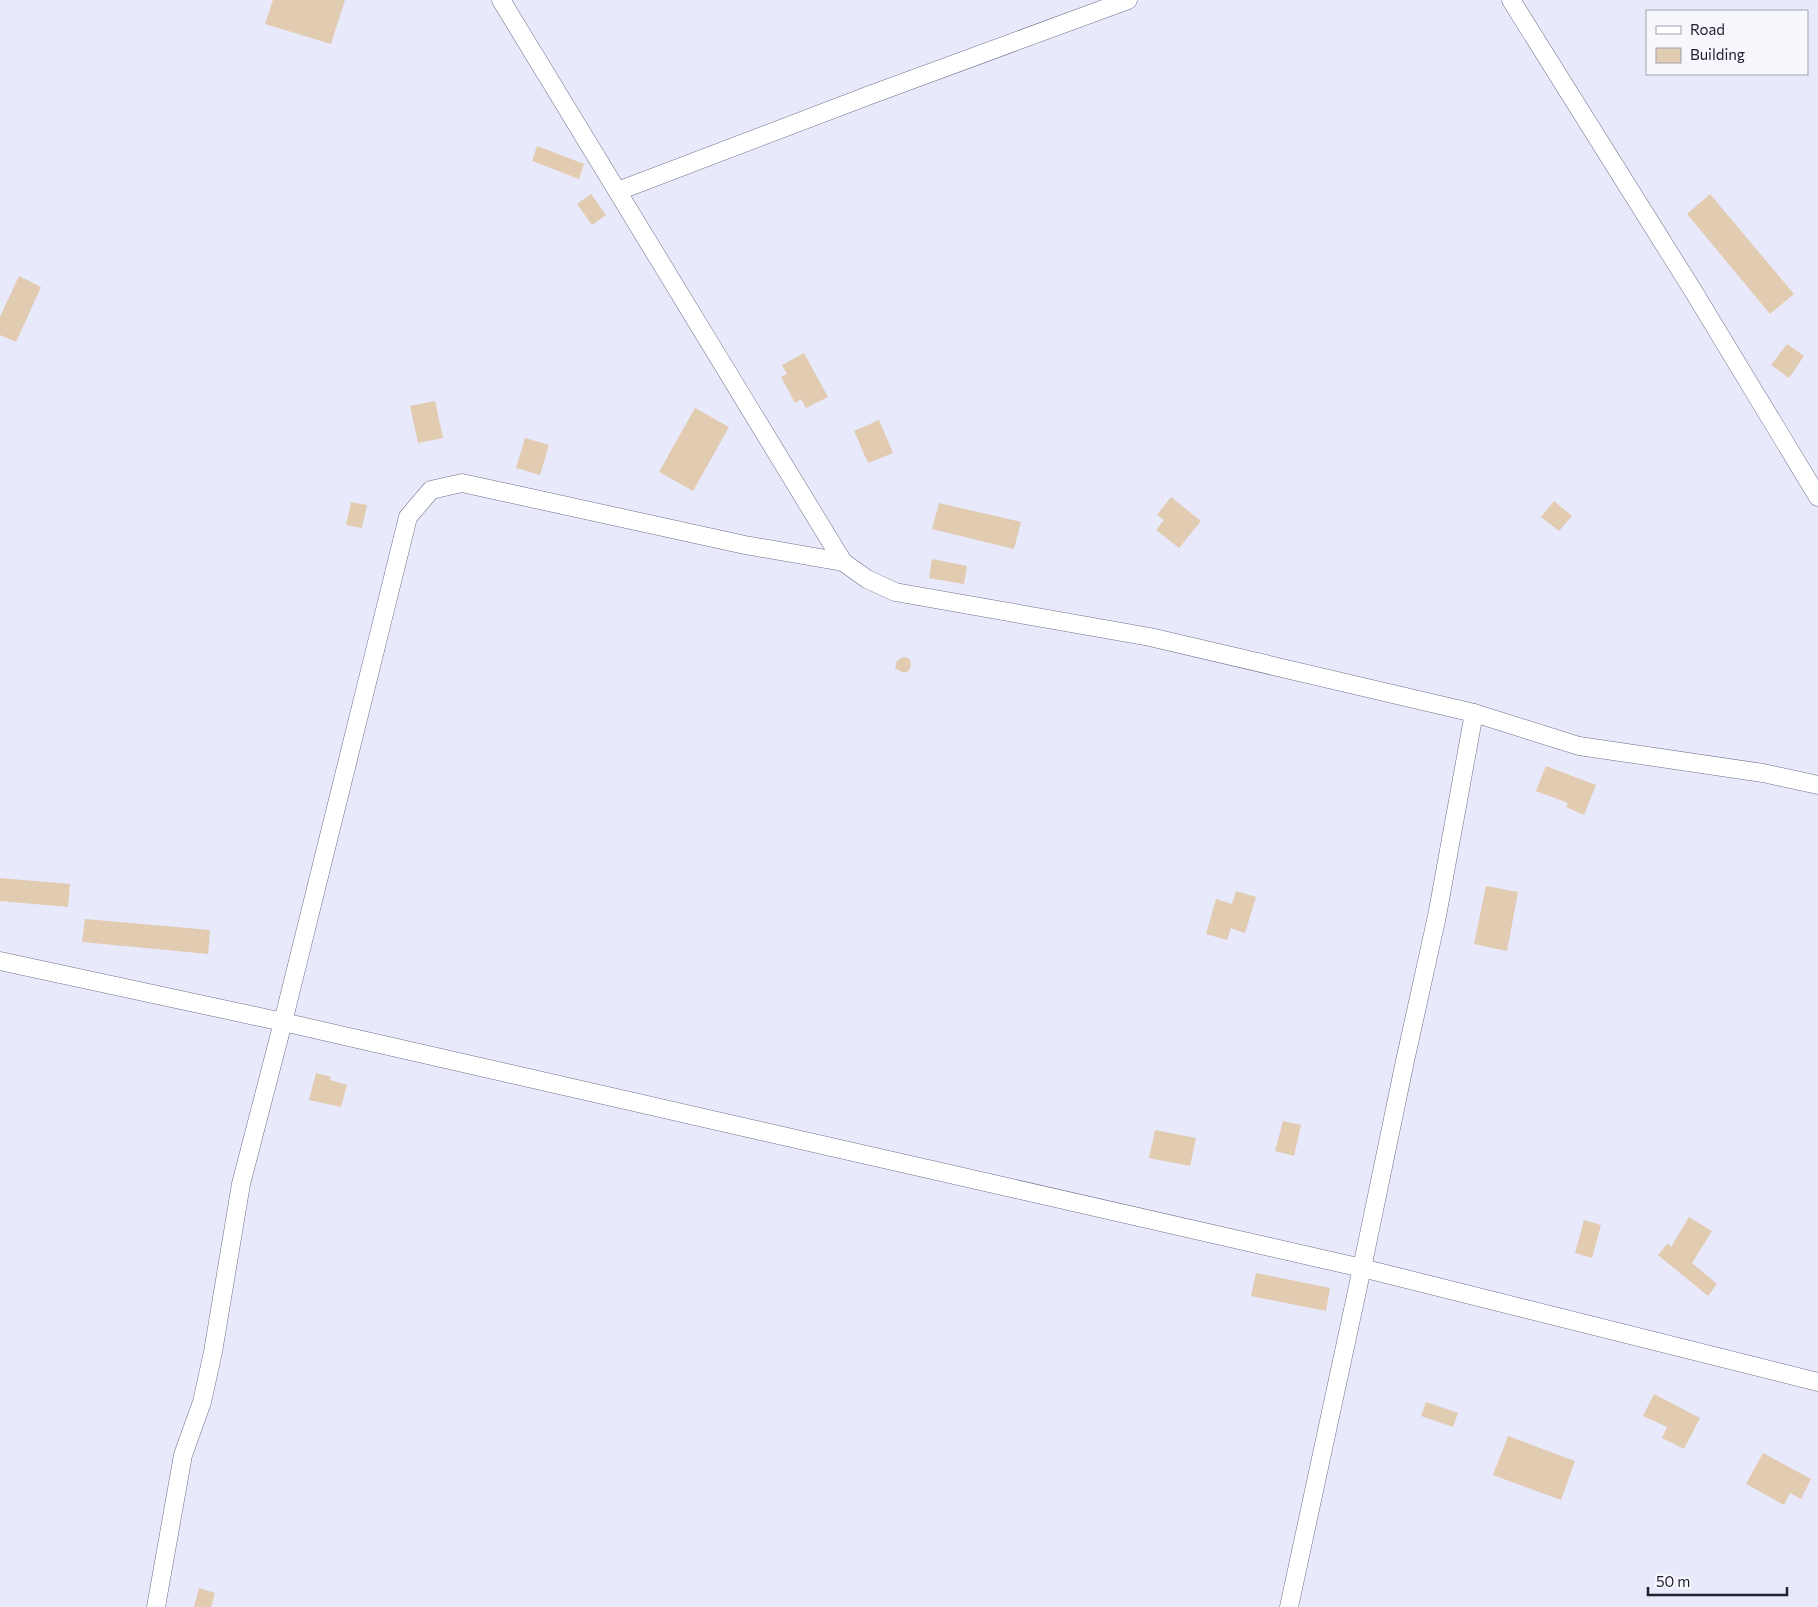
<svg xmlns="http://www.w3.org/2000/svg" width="1818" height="1607" font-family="Commissioner,sans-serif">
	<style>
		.building { fill: #e1cbb1 }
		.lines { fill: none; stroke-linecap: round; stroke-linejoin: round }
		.minor-casing { stroke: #6f6f8b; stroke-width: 19 }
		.minor { stroke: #fff; stroke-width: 18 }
	</style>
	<rect width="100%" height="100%" fill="#e9e9fc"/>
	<g class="building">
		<path d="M273 0H345L331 44 265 24Z"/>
		<path d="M537 146 584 164 579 179 532 161Z"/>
		<path d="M591 194 606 215 592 225 577 204Z"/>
		<path d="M1710 194 1794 294 1770 314 1687 214Z"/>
		<path d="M19 276 41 287 16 342 0 335V317Z"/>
		<path d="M1787 344 1804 356 1789 378 1771 365Z"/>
		<path d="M804 353 828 397 806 408 801 399 795 403 781 377 787 374 782 365Z"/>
		<path d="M435 401 443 438 418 443 410 406Z"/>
		<path d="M695 408 729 427 693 491 659 472Z"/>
		<path d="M879 420 893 453 868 463 854 431Z"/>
		<path d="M525 438 549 445 540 475 516 468Z"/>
		<path d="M1171 497 1201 521 1179 548 1156 530 1164 520 1157 515Z"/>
		<path d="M1554 501 1572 516 1559 531 1541 517Z"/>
		<path d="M351 502 367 505 362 528 346 525Z"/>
		<path d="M939 503 1021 522 1014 549 932 529Z"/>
		<path d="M932 559 967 566 964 584 929 578Z"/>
		<path d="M906 657 910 660 911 664 910 669 907 672H902L895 668 897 661 901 658Z"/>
		<path d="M1546 766 1596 785 1584 815 1566 807 1568 803 1536 791Z"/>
		<path d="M0 878 70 884 68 907 0 901Z"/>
		<path d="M1486 886 1518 892 1507 951 1474 944Z"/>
		<path d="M1236 891 1256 897 1245 933 1231 928 1227 940 1206 934 1216 899 1232 904Z"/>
		<path d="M85 919 210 930 208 954 82 942Z"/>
		<path d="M316 1073 331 1077 330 1080 347 1085 341 1107 309 1100Z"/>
		<path d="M1283 1121 1301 1125 1294 1156 1275 1151Z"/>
		<path d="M1155 1130 1196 1138 1190 1166 1149 1158Z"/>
		<path d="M1689 1217 1712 1231 1692 1263 1717 1284 1708 1296 1658 1255 1668 1243 1671 1247Z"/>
		<path d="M1584 1220 1601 1225 1592 1258 1575 1253Z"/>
		<path d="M1256 1273 1330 1288 1326 1311 1251 1296Z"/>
		<path d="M1654 1394 1700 1418 1684 1449 1662 1438 1667 1427 1643 1416Z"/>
		<path d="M1426 1402 1458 1413 1453 1427 1421 1416Z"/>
		<path d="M1508 1436 1575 1461 1561 1500 1493 1475Z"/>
		<path d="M1763 1453 1811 1479 1801 1499 1790 1493 1784 1505 1746 1484Z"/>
		<path d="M199 1588 215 1593 211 1607H194Z"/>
	</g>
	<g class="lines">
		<g class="minor-casing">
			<g id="minor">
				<path d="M501 0 843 562 867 579 895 592 1150 637 1474 713 1579 746 1763 773 1818 785"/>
				<path d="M1511 0 1692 289 1818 497"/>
				<path d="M618 191 870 95 1128 0"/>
				<path d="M0 961 283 1022 1362 1268 1818 1382"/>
				<path d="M156 1607 183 1455 202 1402 213 1352 241 1184 283 1022 408 517 431 490 462 483 745 545 843 562"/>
				<path d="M1289 1607 1362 1268 1405 1061 1437 916 1474 713"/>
			</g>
		</g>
		<use href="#minor" class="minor"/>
	</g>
	<rect x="1646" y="10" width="162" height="65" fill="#f7f7fe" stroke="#a1a1aa"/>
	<rect x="1656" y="26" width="25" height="8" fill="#ffffff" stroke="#a1a1aa"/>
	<text x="1690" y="35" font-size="15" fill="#21212c">Road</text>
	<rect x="1656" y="48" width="25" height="15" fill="#e1cbb1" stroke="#a1a1aa"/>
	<text x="1690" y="60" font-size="15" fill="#21212c">Building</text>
	<path d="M1648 1587v8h139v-8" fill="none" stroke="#21212c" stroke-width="2.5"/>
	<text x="1656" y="1587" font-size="15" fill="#21212c" stroke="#f7f7fe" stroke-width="4" paint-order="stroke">50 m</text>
</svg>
